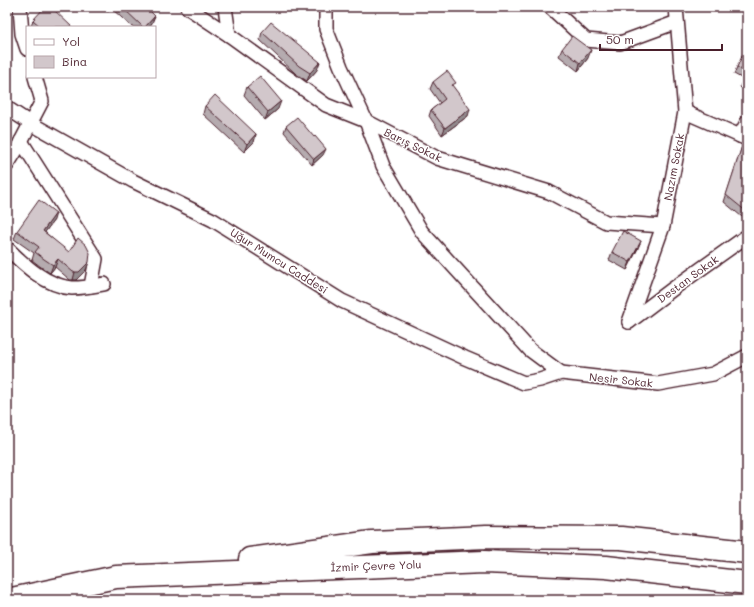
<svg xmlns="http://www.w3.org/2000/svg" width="754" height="607" font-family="Mali,sans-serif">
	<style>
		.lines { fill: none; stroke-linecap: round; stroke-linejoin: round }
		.street-casing { stroke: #4a1f2b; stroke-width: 16 }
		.highway-casing { stroke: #4a1f2b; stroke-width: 25 }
		.street { stroke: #fff; stroke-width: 13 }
		.highway { stroke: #fff; stroke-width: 22 }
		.wall { fill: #b5abaf; stroke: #4a1f2b }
		.shaded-wall { fill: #938b8e; stroke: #4a1f2b }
		.building { fill: #d2c7cb; stroke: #4a1f2b }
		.labels { text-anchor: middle; stroke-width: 3; stroke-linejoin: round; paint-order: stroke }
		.street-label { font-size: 11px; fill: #4a1f2b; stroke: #fff }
	</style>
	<rect width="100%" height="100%" fill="#fff"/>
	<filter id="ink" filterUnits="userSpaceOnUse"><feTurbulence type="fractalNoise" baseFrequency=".025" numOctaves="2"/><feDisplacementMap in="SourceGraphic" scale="8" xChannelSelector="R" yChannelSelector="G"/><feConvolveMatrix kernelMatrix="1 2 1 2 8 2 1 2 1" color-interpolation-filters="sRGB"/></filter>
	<g filter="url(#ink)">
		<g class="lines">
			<g class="street-casing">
				<g id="street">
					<path d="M20 7 22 34 27 49"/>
					<path d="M187 7 229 35 326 105 366 121 437 158 549 192 606 222 663 226"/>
					<path d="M225 7 229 35"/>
					<path d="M326 7V29L341 67 366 121 383 166 422 232 530 350 561 373"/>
					<path d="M550 7 586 40 620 43 677 22"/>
					<path d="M7 108 30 123 133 181 213 220 342 301 465 358 524 383 540 380 561 373 658 384 713 374 747 356"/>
					<path d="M685 112 747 139"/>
					<path d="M740 136 747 122"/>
					<path d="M21 141 96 259 91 286"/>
					<path d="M7 165 17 149 42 101 35 77"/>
					<path d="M7 248C24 265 46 286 72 288 82 288 94 286 104 284"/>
					<path d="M629 322 663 226 685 112 676 7"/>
					<path d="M629 322 674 288 747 236"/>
				</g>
			</g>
			<g class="highway-casing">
				<g id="highway">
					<path d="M250 559 372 542 486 537 621 538 747 552"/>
					<path d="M7 600 116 577 484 562 606 567 747 583"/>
				</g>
			</g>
			<use href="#street" class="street"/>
			<use href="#highway" class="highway"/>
		</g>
		<g class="wall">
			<path d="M102 7H146L152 23 149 27H132L111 8 107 12Z"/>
			<path d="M33 20 72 27H31Z"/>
			<path d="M262 32 317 70 307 81 296 74 260 40Z"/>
			<path d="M562 49 588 58 578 71 559 56Z"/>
			<path d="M747 51V92L740 87 743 79 734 74 737 67Z"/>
			<path d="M433 82 454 88 468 116 442 135 429 116 431 110 440 103 430 89Z"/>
			<path d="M247 87 278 109 265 120 244 95Z"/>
			<path d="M205 106 256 134 254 142 244 152 203 114Z"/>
			<path d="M286 126 323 155 312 165 284 132Z"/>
			<path d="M747 141V221L724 202 743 143 746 144Z"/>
			<path d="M54 220 45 232 86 270 76 280H70L55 267 50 273 41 267 32 260 34 253 14 239 17 231Z"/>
			<path d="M638 248 627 270 609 260 612 252Z"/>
		</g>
		<g class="shaded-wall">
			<path d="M109 7H112L107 12Z"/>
			<path d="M155 16 152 23 149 27H145Z"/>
			<path d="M591 50 588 58 578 71 580 63Z"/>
			<path d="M320 62 317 70 307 81 310 73Z"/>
			<path d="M281 101 278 109 265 120 268 112Z"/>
			<path d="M470 109 468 116 442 135 445 128Z"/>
			<path d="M256 134 254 142 244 152 247 144Z"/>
			<path d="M326 149 323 155 312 165 314 159Z"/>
			<path d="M56 213 54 220 40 239 43 231Z"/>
			<path d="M641 241 638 248 627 270 630 262Z"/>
			<path d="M58 259 55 267 50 273 53 265Z"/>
			<path d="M89 262 86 270 76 280H73L75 272Z"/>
		</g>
		<g class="building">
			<path d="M45 7H51L72 27H41L33 20Z"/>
			<path d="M122 7H146L155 16 145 27H143Z"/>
			<path d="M271 22 320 62 310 73 299 66 262 32Z"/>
			<path d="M572 36 591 50 580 63 562 49Z"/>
			<path d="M745 50 747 51V73L737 67Z"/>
			<path d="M447 71 456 83 452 85 470 109 445 128 431 110 445 99 433 82Z"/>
			<path d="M747 73V83L742 80Z"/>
			<path d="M260 76 281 101 268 112 247 87Z"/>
			<path d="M215 95 256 134 247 144 205 106Z"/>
			<path d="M297 117 314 137 315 136 326 149 314 159 286 126Z"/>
			<path d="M747 141V212L726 195 743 143 746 144Z"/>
			<path d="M39 200 56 213 43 231 69 252 78 238 86 245 90 253 89 262 79 272H73L58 259 53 265 44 259 35 252 39 247 17 231Z"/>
			<path d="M623 231 641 241 630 262 612 252Z"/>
		</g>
	</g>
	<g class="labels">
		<g class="street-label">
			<text transform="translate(413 145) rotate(26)" y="4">Barış Sokak</text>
			<text transform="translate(674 167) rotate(-79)" y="4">Nazım Sokak</text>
			<text transform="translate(279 261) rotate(32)" y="4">Uğur Mumcu Caddesi</text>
			<text transform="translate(688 279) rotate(-36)" y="4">Destan Sokak</text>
			<text transform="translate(621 380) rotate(6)" y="4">Nesir Sokak</text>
			<text transform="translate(376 566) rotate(-2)" y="4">İzmir Çevre Yolu</text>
		</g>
	</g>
	<rect width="754" height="607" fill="none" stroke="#fff" stroke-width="24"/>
	<rect x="12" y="12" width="730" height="583" fill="none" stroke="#4a1f2b" stroke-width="1.5" filter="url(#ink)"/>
	<rect x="26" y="26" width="130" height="52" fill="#ffffff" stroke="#b7a5aa"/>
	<rect x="34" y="39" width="20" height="6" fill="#ffffff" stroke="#b7a5aa"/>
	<text x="62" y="46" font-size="12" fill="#4a1f2b">Yol</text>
	<rect x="34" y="56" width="20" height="12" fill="#d2c7cb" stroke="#b7a5aa"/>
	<text x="62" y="66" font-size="12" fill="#4a1f2b">Bina</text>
	<path d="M600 44v6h122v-6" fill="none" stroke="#4a1f2b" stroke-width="2"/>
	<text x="606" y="44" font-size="12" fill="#4a1f2b" stroke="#ffffff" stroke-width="3" paint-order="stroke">50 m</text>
</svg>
